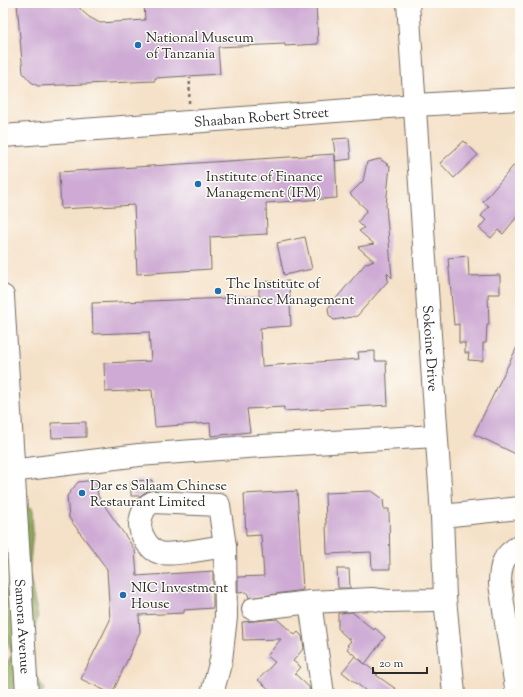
<svg xmlns="http://www.w3.org/2000/svg" width="523" height="697" font-family="'Sorts Mill Goudy',serif">
	<style>
		.forest { fill: #8ea759; stroke: #5c6942 }
		.building { fill: #ceaad4 }
		.lines { fill: none; stroke-linecap: round; stroke-linejoin: round }
		.minor-casing { stroke: #726b62; stroke-width: 24 }
		.path { stroke: #726b62; stroke-width: 2.5; stroke-dasharray: 3 3; stroke-linecap: butt }
		.minor { stroke: #fff; stroke-width: 22 }
		.poi-dot { fill: #1f6fb2; stroke: #fdfcf7; stroke-width: 1.5 }
		.labels { text-anchor: middle; stroke-width: 3; stroke-linejoin: round; paint-order: stroke }
		.poi-label { font-size: 14px; fill: #2b2b2b; stroke: #fdfcf7; text-anchor: start }
		.street-label { font-size: 14px; fill: #2b2b2b; stroke: #fdfcf7 }
	</style>
	<rect width="100%" height="100%" fill="#fdfcf7"/>
	<filter id="ink" filterUnits="userSpaceOnUse"><feTurbulence type="fractalNoise" baseFrequency=".025" numOctaves="2"/><feDisplacementMap in="SourceGraphic" scale="8" xChannelSelector="R" yChannelSelector="G"/><feConvolveMatrix kernelMatrix="1 2 1 2 8 2 1 2 1" color-interpolation-filters="sRGB"/></filter>
	<filter id="wash" filterUnits="userSpaceOnUse"><feTurbulence type="fractalNoise" baseFrequency=".012" numOctaves="4" result="noise"/><feDisplacementMap in="SourceGraphic" scale="16" xChannelSelector="R" yChannelSelector="G"/><feGaussianBlur stdDeviation="0.9" result="paint"/><feColorMatrix in="noise" values="0 0 0 0 0 0 0 0 0 0 0 0 0 0 0 0 0 1.4 0 .05"/><feComposite in="paint" operator="in"/></filter>
	<g filter="url(#wash)">
		<rect width="100%" height="100%" fill="#f5e1c8"/>
		<path class="forest" d="M19 503 32 508 33 532 29 573 38 617 26 657 44 689 42 694H3V668L12 655 3 627V593L20 565 3 537V533Z"/>
		<g id="blocks">
			<g class="building">
				<path d="M17 3H77L81 10 89 17 100 23 145 20 144 3H213V4L316 3 318 44 285 46V44L218 47 220 74 155 78V81L38 86 31 82 23 73Z"/>
				<path d="M349 138 351 159 335 161V155L337 198 266 203 267 234 210 237 211 269 137 274 134 205 61 209 59 172 335 154 333 139Z"/>
				<path d="M464 141 478 155 454 178 440 163Z"/>
				<path d="M520 158V213L503 234 498 230 491 238 479 228 486 220 481 216 489 206 483 202Z"/>
				<path d="M380 159 390 166 386 205 392 278 387 273 388 281 357 316 334 320 329 315 328 308 366 263 374 261 358 247 374 244 359 231 364 228 358 222 367 210 350 194 363 181 367 162Z"/>
				<path d="M305 237 312 269 284 275 277 243Z"/>
				<path d="M468 256 469 276 500 275V294H488L489 325H487L486 343H483V361L468 360 469 353H465V343H459V324L454 325 448 258Z"/>
				<path d="M289 281 291 326 260 328 262 366 359 359 358 352 375 351V361H386L388 405 284 411V407L247 409 250 432 211 436 210 423 155 427 152 390 105 392 104 363 151 361 149 332 93 334 92 303 259 297V282Z"/>
				<path d="M520 341V456L474 434Z"/>
				<path d="M86 422V437L52 438 51 423Z"/>
				<path d="M96 480 98 496 135 550 137 576 213 571V608L184 610V613L139 615 140 632 112 694 81 679 110 620 107 569 69 518 67 496 78 482Z"/>
				<path d="M152 480 153 490 147 491 140 496H131V481Z"/>
				<path d="M297 491 303 590 249 598 247 592 238 593V577L264 576 261 535 246 536 244 494Z"/>
				<path d="M372 491 383 499 384 509H389L390 569H372L371 552 327 554 325 493Z"/>
				<path d="M337 569H349L350 588H338Z"/>
				<path d="M352 612 374 630 375 628 385 637 365 664 347 649 349 646 347 645 351 641 341 632 338 628V613Z"/>
				<path d="M277 619 295 635 298 632 302 636 304 648 293 661 301 667 295 674 309 687 310 694H275L258 680 275 662 267 656 281 639 243 640 242 622Z"/>
				<path d="M355 656 378 674 376 675 403 694H370L342 672Z"/>
			</g>
		</g>
	</g>
	<g filter="url(#ink)">
		<use href="#blocks" fill-opacity="0" stroke="#726b62" stroke-width="1"/>
		<g class="lines">
			<g class="minor-casing">
				<g id="minor">
					<path id="s1" d="M408 3 442 516 445 598 454 694"/>
					<path id="s2" d="M3 136 416 105 520 99"/>
					<path id="s3" d="M3 296 27 694"/>
					<path d="M3 472 139 455 262 446 436 436"/>
					<path d="M442 516 520 508"/>
					<path d="M310 602 323 694"/>
					<path d="M253 609 310 602 372 599 388 601 433 600 445 598"/>
					<path d="M212 694 221 660 226 617 225 546 219 505 153 502C144 506 141 514 140 524 140 535 149 550 160 553 171 556 211 548 225 546"/>
					<path d="M517 694 500 584C500 566 503 554 520 546"/>
				</g>
			</g>
			<path class="path" d="M189 103 190 78"/>
			<use href="#minor" class="minor"/>
		</g>
	</g>
	<g class="poi-dot">
		<circle cx="138" cy="45" r="4"/>
		<circle cx="198" cy="184" r="4"/>
		<circle cx="218" cy="291" r="4"/>
		<circle cx="82" cy="493" r="4"/>
		<circle cx="123" cy="595" r="4"/>
	</g>
	<g class="labels">
		<g class="poi-label">
			<text x="146" y="42">National Museum<tspan x="146" dy="16">of Tanzania</tspan></text>
			<text x="206" y="181">Institute of Finance<tspan x="206" dy="16">Management (IFM)</tspan></text>
			<text x="226" y="288">The Institute of<tspan x="226" dy="16">Finance Management</tspan></text>
			<text x="90" y="490">Dar es Salaam Chinese<tspan x="90" dy="16">Restaurant Limited</tspan></text>
			<text x="131" y="592">NIC Investment<tspan x="131" dy="16">House</tspan></text>
		</g>
		<g class="street-label">
			<text dy="5" stroke="none"><textPath href="#s2" startOffset="259">Shaaban Robert Street</textPath></text>
			<text dy="5" stroke="none"><textPath href="#s1" startOffset="346">Sokoine Drive</textPath></text>
			<text dy="5" stroke="none"><textPath href="#s3" startOffset="331">Samora Avenue</textPath></text>
		</g>
	</g>
	<rect width="523" height="697" fill="none" stroke="#fdfcf7" stroke-width="16"/>
	<path d="M373 667v6h54v-6" fill="none" stroke="#2b2b2b" stroke-width="2"/>
	<text x="379" y="667" font-size="12" fill="#2b2b2b" stroke="#fdfcf7" stroke-width="3" paint-order="stroke">20 m</text>
</svg>
